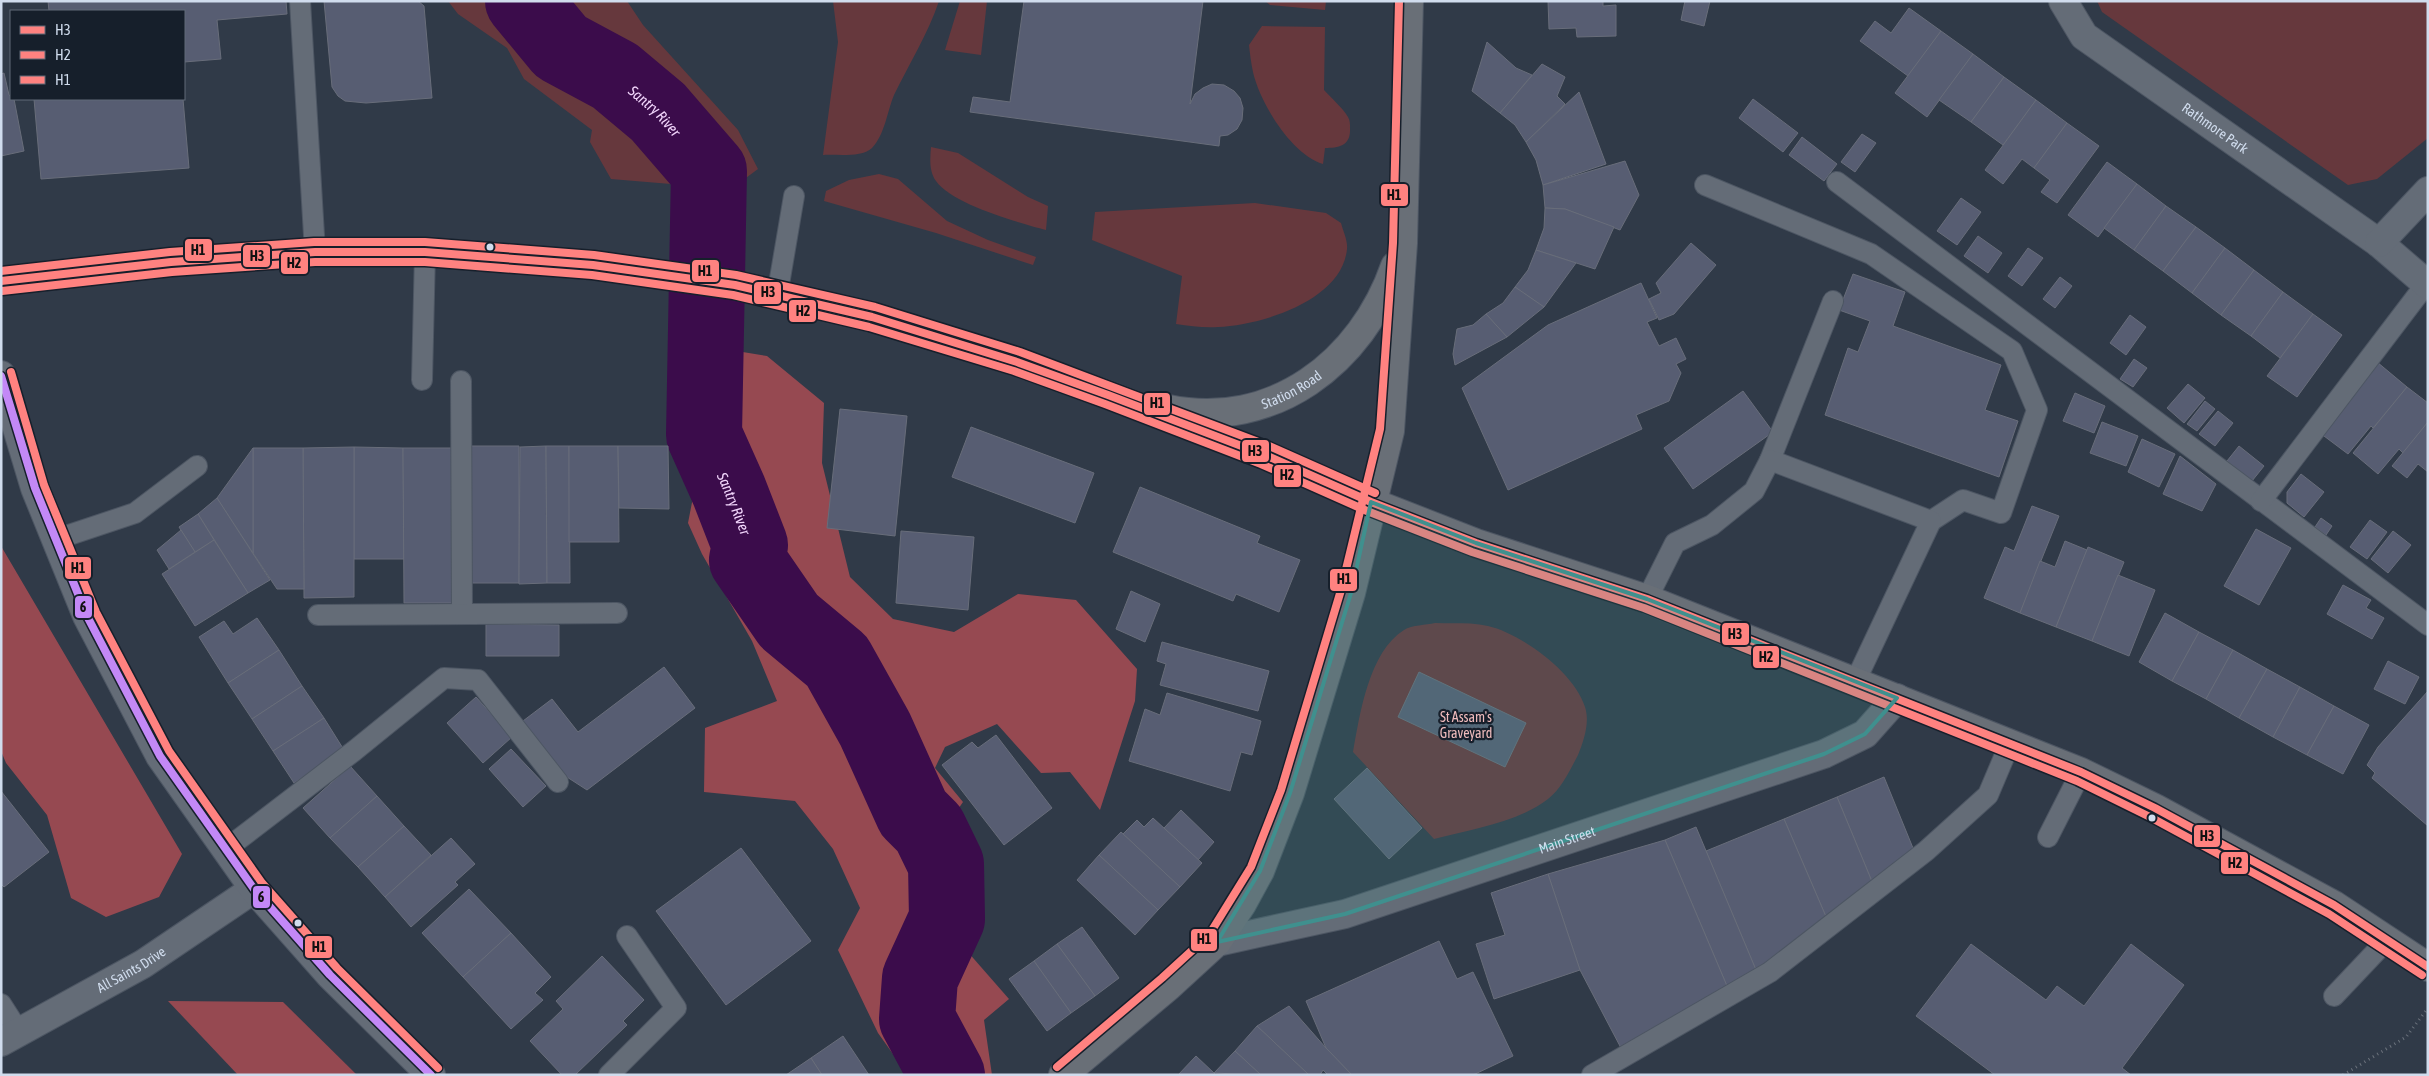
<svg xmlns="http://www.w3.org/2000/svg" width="2429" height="1076" font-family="'Asap Condensed',sans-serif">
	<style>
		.green { fill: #66383d }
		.forest { fill: #964951 }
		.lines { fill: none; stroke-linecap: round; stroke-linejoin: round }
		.river { stroke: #3b0c4b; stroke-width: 76 }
		.building { fill: #575d72; stroke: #686d7a }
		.service-casing { stroke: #4d5663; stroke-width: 22 }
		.minor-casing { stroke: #4d5663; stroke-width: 30 }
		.tertiary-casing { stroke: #4d5663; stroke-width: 30 }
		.secondary-casing { stroke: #4d5663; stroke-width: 30 }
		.path { stroke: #6b727c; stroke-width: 3; stroke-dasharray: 1 4; stroke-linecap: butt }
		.service { stroke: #646c77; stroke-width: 20 }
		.minor { stroke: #646c77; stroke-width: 28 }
		.tertiary { stroke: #646c77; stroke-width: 28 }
		.secondary { stroke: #696f77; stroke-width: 28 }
		.bus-1-casing { stroke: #161f2b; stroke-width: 11 }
		.bus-2-casing { stroke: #161f2b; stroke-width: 11 }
		.bus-3-casing { stroke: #161f2b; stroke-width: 11 }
		.bus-4-casing { stroke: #161f2b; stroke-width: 11 }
		.bus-1 { stroke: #ff8280; stroke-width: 8 }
		.bus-2 { stroke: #ff8280; stroke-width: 8 }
		.bus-3 { stroke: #ff8280; stroke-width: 8 }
		.bus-4 { stroke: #c388f6; stroke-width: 8 }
		.marked { fill: #3f908e; fill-opacity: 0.2; stroke: #3f908e; stroke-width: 4; stroke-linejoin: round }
		.bus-dot { fill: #d0dced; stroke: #161f2b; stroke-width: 2 }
		.labels { text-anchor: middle; stroke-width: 4.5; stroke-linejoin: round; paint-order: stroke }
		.street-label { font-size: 14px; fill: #d0dced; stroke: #161f2b }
		.park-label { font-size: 14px; fill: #efbbbc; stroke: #161f2b }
		.water-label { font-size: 15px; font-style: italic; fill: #f2d6fc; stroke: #161f2b }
		.line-badge { stroke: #161f2b; stroke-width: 2 }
		.pale-badge-label { font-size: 14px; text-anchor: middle; font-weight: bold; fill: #111 }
	</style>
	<rect width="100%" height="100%" fill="#303a48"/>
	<g class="green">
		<path d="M448 1H627L643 25 738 130 758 169 731 189 611 179 590 142 592 130 524 79 507 48 458 14Z"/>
		<path d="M833 1H939C928 34 909 64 894 95 887 112 885 134 872 148 861 158 837 154 823 155L838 42Z"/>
		<path d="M960 1H987L981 55 945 50Z"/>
		<path d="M1265 1H1326L1325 10 1270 5Z"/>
		<path d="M2097 1H2428V138L2377 179 2348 185 2102 12Z"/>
		<path d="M1262 26 1325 27 1324 90C1332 99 1342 107 1348 117 1350 120 1350 124 1350 128 1351 146 1339 148 1325 148L1323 164C1291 154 1260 103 1253 72 1251 63 1250 54 1249 45Z"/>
		<path d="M931 147 958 153 1028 197 1048 206 1046 230C1019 223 952 204 936 181 929 171 930 159 931 147Z"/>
		<path d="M879 174 898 179 947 221 988 240 1036 257 1033 265 936 233 824 201 826 191 849 180Z"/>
		<path d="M1255 203 1326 213 1341 223C1343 231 1348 241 1347 249 1342 301 1261 325 1218 327 1204 328 1190 326 1176 324L1182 276 1092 240 1095 212Z"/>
		<path d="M1435 623C1452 624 1471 622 1488 626 1522 634 1574 672 1585 707 1590 722 1584 740 1578 755 1570 770 1562 788 1548 799 1517 823 1471 829 1434 839L1353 752C1360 713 1369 652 1404 630 1412 625 1426 625 1435 623Z"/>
	</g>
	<g class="forest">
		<path d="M682 342 767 356 824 403 822 463 850 577 893 619 954 632 1018 594 1076 600 1137 669 1135 701 1100 810 1070 772 1041 773 997 724 945 747 935 768 963 802 948 824 974 888 967 951 1009 999 984 1020 992 1075H908L878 1033 838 950 860 908 833 849 795 801 704 792 705 728 777 701 752 641 702 554 688 523 695 487 670 420 671 358Z"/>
		<path d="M1 546 182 854 159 897 106 917 71 898 47 815 6 763 1 751Z"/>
		<path d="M168 1001 283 1002 357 1075H238Z"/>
	</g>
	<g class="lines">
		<path class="river" id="s1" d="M523 1 561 47 615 76 658 112 709 171 704 435 729 491 750 545 747 560 789 621 837 661 875 729 913 813 929 829 946 864 947 919 920 978 917 1019 947 1075"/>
	</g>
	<g class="building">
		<path d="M48 1H286L287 14 217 20 221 59 184 62V11H49Z"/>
		<path d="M324 1H418L424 6 432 98 366 103 345 101 338 96 332 87Z"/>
		<path d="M1024 1H1203L1190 104 1195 94 1203 88 1212 84 1224 85 1234 91 1240 98 1243 108 1242 120 1237 129 1228 135 1220 136 1219 146 970 112 973 97 1010 102Z"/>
		<path d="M1548 1H1603V6L1616 5V36L1577 37 1576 28 1549 29Z"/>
		<path d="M1685 1H1710L1704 26 1681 20Z"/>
		<path d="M1909 8 1941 31 1908 76 1860 41 1875 21 1891 33Z"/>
		<path d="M1941 31 1973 54 1927 117 1895 93Z"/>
		<path d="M1487 42 1516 68 1532 75 1500 113 1472 91Z"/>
		<path d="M1973 54 2004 77 1971 122 1939 100Z"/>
		<path d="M1542 64 1565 77 1557 96 1565 104 1526 142 1515 125 1500 113Z"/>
		<path d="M4 73 9 95 14 99 24 151 1 156V74Z"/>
		<path d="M2004 77 2036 100 2003 145 1971 122Z"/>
		<path d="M1579 92 1606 164 1543 185 1536 160 1526 142Z"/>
		<path d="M34 99H183L189 168 41 179Z"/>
		<path d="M1753 99 1798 133 1783 152 1739 118Z"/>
		<path d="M2036 100 2067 123 2034 168 2022 159 2003 184 1985 170Z"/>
		<path d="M2067 123 2099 146 2057 203 2041 192 2050 180 2034 168Z"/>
		<path d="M1862 134 1876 143 1855 172 1841 162Z"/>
		<path d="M1802 137 1837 164 1824 181 1789 155Z"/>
		<path d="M1625 161 1639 195 1620 230 1565 209 1545 208 1543 185Z"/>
		<path d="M2107 162 2137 184 2098 237 2068 215Z"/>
		<path d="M2137 184 2166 206 2134 250 2104 228Z"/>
		<path d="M1961 198 1981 212 1957 245 1937 231Z"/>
		<path d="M2166 206 2196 227 2163 271 2134 250Z"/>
		<path d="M1545 208 1565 209 1614 227 1595 269 1536 250 1544 228Z"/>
		<path d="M2196 227 2225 248 2192 293 2163 271Z"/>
		<path d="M1978 236 2002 253 1988 273 1964 256Z"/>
		<path d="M1691 243 1716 265 1674 314 1659 320 1649 299 1661 293 1656 283Z"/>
		<path d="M2028 248 2043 258 2022 286 2008 276Z"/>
		<path d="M2225 248 2254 270 2221 315 2192 293Z"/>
		<path d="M1536 250 1576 263 1544 307 1515 287 1528 270Z"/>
		<path d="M2254 270 2283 292 2251 336 2221 315Z"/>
		<path d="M1853 274 1905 292 1893 326 2001 365 1985 410 2018 421 1999 477 1825 415 1848 348 1858 352 1870 321 1839 310Z"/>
		<path d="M2060 277 2072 286 2055 308 2043 299Z"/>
		<path d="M1641 283 1657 318 1647 322 1659 346 1676 338 1686 359 1676 364 1681 373 1669 401 1636 415 1642 429 1508 490 1462 388 1548 325Z"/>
		<path d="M1515 287 1544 307 1507 337 1486 314 1503 303Z"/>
		<path d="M2283 292 2313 314 2280 358 2251 336Z"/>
		<path d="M1486 314 1507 337 1455 365 1453 354 1457 329 1473 325Z"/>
		<path d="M2313 314 2342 335 2297 397 2267 376Z"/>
		<path d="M2130 315 2146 327 2126 355 2110 343Z"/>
		<path d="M2134 359 2147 368 2133 387 2120 379Z"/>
		<path d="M2377 362 2407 387 2373 428 2371 426 2348 454 2320 433Z"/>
		<path d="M2188 384 2205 398 2184 423 2167 408Z"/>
		<path d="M2407 387 2428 403V422L2403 453 2399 449 2378 474 2353 453Z"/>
		<path d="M1743 391 1773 432 1693 489 1664 448Z"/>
		<path d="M2075 393 2105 406 2094 433 2063 421Z"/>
		<path d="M2205 401 2215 409 2197 431 2187 424Z"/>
		<path d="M840 409 907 416 895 536 827 528Z"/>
		<path d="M2218 411 2233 423 2215 446 2199 434Z"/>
		<path d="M2102 422 2138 436 2126 466 2090 453Z"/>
		<path d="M2428 422V472L2418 464 2407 478 2392 466Z"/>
		<path d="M971 427 1094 473 1075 523 952 477Z"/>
		<path d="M2142 439 2175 454 2159 487 2128 472Z"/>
		<path d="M469 446H519V583H470Z"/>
		<path d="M546 446 547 583 519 584 520 447Z"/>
		<path d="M546 446H569L570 583H547Z"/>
		<path d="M569 446H618L619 542H569Z"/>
		<path d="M618 446H668L669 509 619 508Z"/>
		<path d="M2239 446 2264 466 2252 481 2227 461Z"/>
		<path d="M354 447 403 448 404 559H354Z"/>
		<path d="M354 447V597L304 598 303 448Z"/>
		<path d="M253 448H303L304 589H277L253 553Z"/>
		<path d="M253 448V553L217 498Z"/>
		<path d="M403 448H454L455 603H404Z"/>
		<path d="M2180 456 2216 484 2202 511 2163 494Z"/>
		<path d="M2301 474 2324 492 2304 517 2287 503V492Z"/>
		<path d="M1140 487 1260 536 1257 543 1300 560 1279 612 1236 594 1233 601 1113 552Z"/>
		<path d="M217 498 270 580 248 593 198 514Z"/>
		<path d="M2032 506 2059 516 2020 613 1984 598 2005 547 2014 551Z"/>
		<path d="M198 514 214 540 195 552 179 527Z"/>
		<path d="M2321 518 2332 526 2326 535 2315 527Z"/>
		<path d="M2370 520 2387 532 2367 559 2350 547Z"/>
		<path d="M2256 529 2291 548 2259 605 2224 586Z"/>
		<path d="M181 530 195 552 169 569 157 550Z"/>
		<path d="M901 531 974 537 968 610 896 603Z"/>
		<path d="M2393 531 2411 545 2388 573 2371 559Z"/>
		<path d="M214 540 248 593 195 626 162 574Z"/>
		<path d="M2065 541 2087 550 2056 627 2020 613 2040 561 2055 567Z"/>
		<path d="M2088 547 2124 562 2092 641 2056 627Z"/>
		<path d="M2118 575 2155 590 2129 656 2092 641Z"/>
		<path d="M2343 585 2371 600 2366 608 2384 618 2372 639 2327 614Z"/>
		<path d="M1131 591 1160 604 1145 642 1116 629Z"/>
		<path d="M2165 613 2199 632 2172 681 2139 662Z"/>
		<path d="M257 618 279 650 228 683 199 637 224 621 233 634Z"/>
		<path d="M486 624 559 625V656H486Z"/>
		<path d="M2199 632 2233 650 2206 699 2172 681Z"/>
		<path d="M1162 642 1269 671 1258 711 1160 685 1166 664 1157 661Z"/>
		<path d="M279 650 302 686 252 719 228 683Z"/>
		<path d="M2233 650 2267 669 2239 718 2206 699Z"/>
		<path d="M2388 661 2419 677 2405 704 2374 689Z"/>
		<path d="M664 667 695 708 587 790 553 768 519 724 552 699 578 732Z"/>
		<path d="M2267 669 2300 687 2273 737 2239 718Z"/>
		<path d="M1419 672 1526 723 1505 767 1398 717Z"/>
		<path d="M302 686 324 718 273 751 252 719Z"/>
		<path d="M2300 687 2334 706 2307 755 2273 737Z"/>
		<path d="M2428 691V826L2372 778 2375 773 2367 765 2378 747Z"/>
		<path d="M1167 693 1261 721 1252 755 1241 752 1230 791 1129 761 1145 709 1160 715Z"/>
		<path d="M476 697 512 737 483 763 447 723Z"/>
		<path d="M2334 706 2369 725 2343 774 2307 755Z"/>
		<path d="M324 718 344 750 294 783 273 751Z"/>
		<path d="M996 735 1052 808 1004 845 942 765 972 742 978 748Z"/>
		<path d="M511 749 546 786 523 807 489 769Z"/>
		<path d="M350 766 377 796 330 838 303 808Z"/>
		<path d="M1367 768 1422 828 1389 859 1334 799Z"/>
		<path d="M1884 777 1915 853 1873 884 1837 797Z"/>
		<path d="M1 791 49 852 4 887 1 884Z"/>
		<path d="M377 796 404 826 358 867 330 838Z"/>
		<path d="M1837 797 1873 884 1827 919 1784 819Z"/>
		<path d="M1181 810 1214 842 1198 860 1164 828Z"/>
		<path d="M1153 818 1202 863 1180 887 1123 834 1137 820 1144 827Z"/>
		<path d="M1784 819 1827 919 1756 970 1706 851Z"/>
		<path d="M404 826 431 855 385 897 358 867Z"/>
		<path d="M1696 827 1756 970 1727 986 1665 840Z"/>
		<path d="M1121 832 1180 887 1158 910 1099 855Z"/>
		<path d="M451 838 475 864 455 882 458 885 411 927 385 897Z"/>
		<path d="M1665 840 1727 986 1621 1048 1580 970 1548 874Z"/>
		<path d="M741 848 811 941 726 1005 656 911Z"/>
		<path d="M1099 855 1158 910 1135 935 1077 880Z"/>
		<path d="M1548 874 1580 970 1494 999 1476 944 1505 935 1491 893Z"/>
		<path d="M469 889 511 933 463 977 422 933Z"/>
		<path d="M1082 927 1119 978 1095 996 1057 944Z"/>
		<path d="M511 933 551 977 535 993 543 1000 511 1029 463 977Z"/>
		<path d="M1439 941 1457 979 1473 972 1513 1056 1473 1075H1352L1326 1048 1306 1001Z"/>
		<path d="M1057 944 1095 996 1071 1013 1034 961Z"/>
		<path d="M1971 944 2046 1000 2057 986 2084 1006 2131 944 2184 985 2122 1068 2131 1075H1995L1916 1016Z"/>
		<path d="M602 956 644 1000 623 1021 627 1025 575 1075H562L530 1041 563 1009 556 1001Z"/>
		<path d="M1034 961 1071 1013 1047 1031 1009 979Z"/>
		<path d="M1289 1006 1326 1048 1352 1075H1328L1323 1070 1320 1075H1309L1257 1026Z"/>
		<path d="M1257 1026 1309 1075H1261L1235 1051Z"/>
		<path d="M843 1036 869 1075H822L811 1058Z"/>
		<path d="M1235 1051 1261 1075 1214 1073Z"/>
		<path d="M1196 1056 1214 1073 1216 1075H1178Z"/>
		<path d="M811 1058 822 1075H786Z"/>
	</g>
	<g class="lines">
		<g class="service-casing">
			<g id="service">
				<path d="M300 1 315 252"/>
				<path d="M1837 182 2428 625"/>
				<path d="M1705 185 1871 254 2012 351 2037 410 2001 513 1963 500 1931 521"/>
				<path d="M777 296 794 196"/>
				<path d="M422 380 425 252"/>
				<path d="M461 381 462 614"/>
				<path d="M1770 460 1833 301"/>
				<path d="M2261 501 2426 284"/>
				<path d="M57 539 135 513 197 466"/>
				<path d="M1647 599 1675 543 1712 525 1754 491 1770 460 1931 521 1855 682"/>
				<path d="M318 615 617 613"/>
				<path d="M2048 837 2081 772"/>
				<path d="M226 849 354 751 444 678 478 680 558 782"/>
				<path d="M2334 996 2387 940"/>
				<path d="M1 1004 19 1032"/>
				<path d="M609 1075 676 1008 627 936"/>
				<path d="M1592 1075 1770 972 1926 851 1988 795 2010 743"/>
			</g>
		</g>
		<g class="minor-casing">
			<g id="minor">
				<path id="s2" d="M2063 1 2084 36 2379 243 2428 285"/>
				<path d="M2379 243 2428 191"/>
				<path id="s3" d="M1217 942 1345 914 1824 754 1865 734 1897 698"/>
				<path id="s4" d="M1 1042 143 964 254 889"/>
			</g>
		</g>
		<g class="tertiary-casing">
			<path id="tertiary" d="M1 375 35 488 87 616 160 756 254 889 330 975 431 1075"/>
		</g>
		<g class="secondary-casing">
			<g id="secondary">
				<path d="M1 281 171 262 315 252H425L593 265 735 285 872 317 1017 362 1108 395 1265 455 1371 502 1476 543 1647 599 2081 772 2155 808 2334 905 2428 967"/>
				<path id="s5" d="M1168 409C1273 431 1362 362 1395 266"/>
				<path d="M1063 1075 1169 986 1217 942 1242 904 1260 871 1290 793 1351 593 1390 431 1403 243 1409 1"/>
			</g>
		</g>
		<path class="path" d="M2343 1075 2406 1037 2428 1008"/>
		<use href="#service" class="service"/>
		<use href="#minor" class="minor"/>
		<use href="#tertiary" class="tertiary"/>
		<use href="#secondary" class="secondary"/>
		<g class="bus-1-casing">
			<path id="bus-1" d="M1 281 171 262 315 252H425L593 265 735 285 872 317 1017 362 1108 395 1265 455 1371 502 1476 543 1647 599 2081 772 2155 808 2334 905 2428 967"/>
		</g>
		<g class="bus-2-casing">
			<path id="bus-2" d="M2 291 172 272 315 262H425L592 275 733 295 869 327 1014 371 1105 404 1261 464 1367 511 1472 552 1644 608 2077 781 2150 817 2329 914 2422 975"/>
		</g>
		<g class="bus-3-casing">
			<g id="bus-3">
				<path d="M1 271 170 252 314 242H425L594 255 736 275 875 307 1020 352 1269 446 1375 493"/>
				<path d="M11 372 44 485 96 612 169 751 262 883 337 968 438 1068"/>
				<path d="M1057 1067 1162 978 1209 935 1251 867 1281 790 1341 590 1380 429 1393 243 1399 1"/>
			</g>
		</g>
		<g class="bus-4-casing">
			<path id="bus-4" d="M1 376 35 488 87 616 160 756 254 889 330 975 431 1075"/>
		</g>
		<use href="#bus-1" class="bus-1"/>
		<use href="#bus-2" class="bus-2"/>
		<use href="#bus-3" class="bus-3"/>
		<use href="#bus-4" class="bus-4"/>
	</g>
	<path class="marked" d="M1371 502 1476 543 1647 599 1897 698 1865 734 1824 754 1345 914 1217 942 1260 871 1290 793 1351 593Z"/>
	<g class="bus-dot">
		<circle cx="490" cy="247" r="4.5"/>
		<circle cx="2152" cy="818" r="4.5"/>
		<circle cx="298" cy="923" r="4.5"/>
	</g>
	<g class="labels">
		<g class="street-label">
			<text dy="5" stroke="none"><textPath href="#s2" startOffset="201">Rathmore Park</textPath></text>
			<text dy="5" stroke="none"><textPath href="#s5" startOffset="128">Station Road</textPath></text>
			<text dy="5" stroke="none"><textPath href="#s3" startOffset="365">Main Street</textPath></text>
			<text dy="5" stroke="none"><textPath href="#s4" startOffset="149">All Saints Drive</textPath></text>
		</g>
		<g class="park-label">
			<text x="1466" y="722">St Assam's<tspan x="1466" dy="16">Graveyard</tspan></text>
		</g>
		<g class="water-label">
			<text dy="5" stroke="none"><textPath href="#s1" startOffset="174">Santry River</textPath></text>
			<text dy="5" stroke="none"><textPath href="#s1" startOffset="594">Santry River</textPath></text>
		</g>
	</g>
	<g class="line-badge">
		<rect x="1380" y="183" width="29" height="24" rx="5" fill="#ff8280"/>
		<rect x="184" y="238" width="29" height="24" rx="5" fill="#ff8280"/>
		<rect x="242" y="244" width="29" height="24" rx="5" fill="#ff8280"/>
		<rect x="280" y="251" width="29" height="24" rx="5" fill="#ff8280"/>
		<rect x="691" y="259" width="29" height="24" rx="5" fill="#ff8280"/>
		<rect x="753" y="281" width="29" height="24" rx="5" fill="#ff8280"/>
		<rect x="788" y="299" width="29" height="24" rx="5" fill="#ff8280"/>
		<rect x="1143" y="392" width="28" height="24" rx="5" fill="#ff8280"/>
		<rect x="1241" y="439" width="29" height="24" rx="5" fill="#ff8280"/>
		<rect x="1273" y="464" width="29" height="24" rx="5" fill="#ff8280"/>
		<rect x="64" y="556" width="28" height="24" rx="5" fill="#ff8280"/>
		<rect x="1329" y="568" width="29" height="24" rx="5" fill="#ff8280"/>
		<rect x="74" y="595" width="19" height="24" rx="5" fill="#c388f6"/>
		<rect x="1721" y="622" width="29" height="24" rx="5" fill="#ff8280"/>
		<rect x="1752" y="645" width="28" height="24" rx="5" fill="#ff8280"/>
		<rect x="2193" y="824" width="28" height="24" rx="5" fill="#ff8280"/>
		<rect x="2220" y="851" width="29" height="24" rx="5" fill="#ff8280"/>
		<rect x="252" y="885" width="19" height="24" rx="5" fill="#c388f6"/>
		<rect x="1190" y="928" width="28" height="24" rx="5" fill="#ff8280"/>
		<rect x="304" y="935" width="29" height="24" rx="5" fill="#ff8280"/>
	</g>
	<g class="pale-badge-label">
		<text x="1394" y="200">H1</text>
		<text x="198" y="255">H1</text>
		<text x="257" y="261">H3</text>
		<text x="294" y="268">H2</text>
		<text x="705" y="276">H1</text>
		<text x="768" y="297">H3</text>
		<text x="803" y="316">H2</text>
		<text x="1157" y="408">H1</text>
		<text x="1255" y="456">H3</text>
		<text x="1287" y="480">H2</text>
		<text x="78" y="573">H1</text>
		<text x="1344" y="584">H1</text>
		<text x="83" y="612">6</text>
		<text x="1735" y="639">H3</text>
		<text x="1766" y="662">H2</text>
		<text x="2207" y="841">H3</text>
		<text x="2235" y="868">H2</text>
		<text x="261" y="902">6</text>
		<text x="1204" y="944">H1</text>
		<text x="319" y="952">H1</text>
	</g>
	<rect width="2429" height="1076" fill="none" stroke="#d0dced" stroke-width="5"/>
	<rect x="10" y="10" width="175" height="90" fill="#161f2b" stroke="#606b79"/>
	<rect x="20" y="26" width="25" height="8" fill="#ff8280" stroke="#606b79"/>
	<text x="55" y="35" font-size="15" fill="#d0dced">H3</text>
	<rect x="20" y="51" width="25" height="8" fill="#ff8280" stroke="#606b79"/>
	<text x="55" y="60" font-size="15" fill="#d0dced">H2</text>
	<rect x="20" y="76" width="25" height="8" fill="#ff8280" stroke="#606b79"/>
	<text x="55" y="85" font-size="15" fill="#d0dced">H1</text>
</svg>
